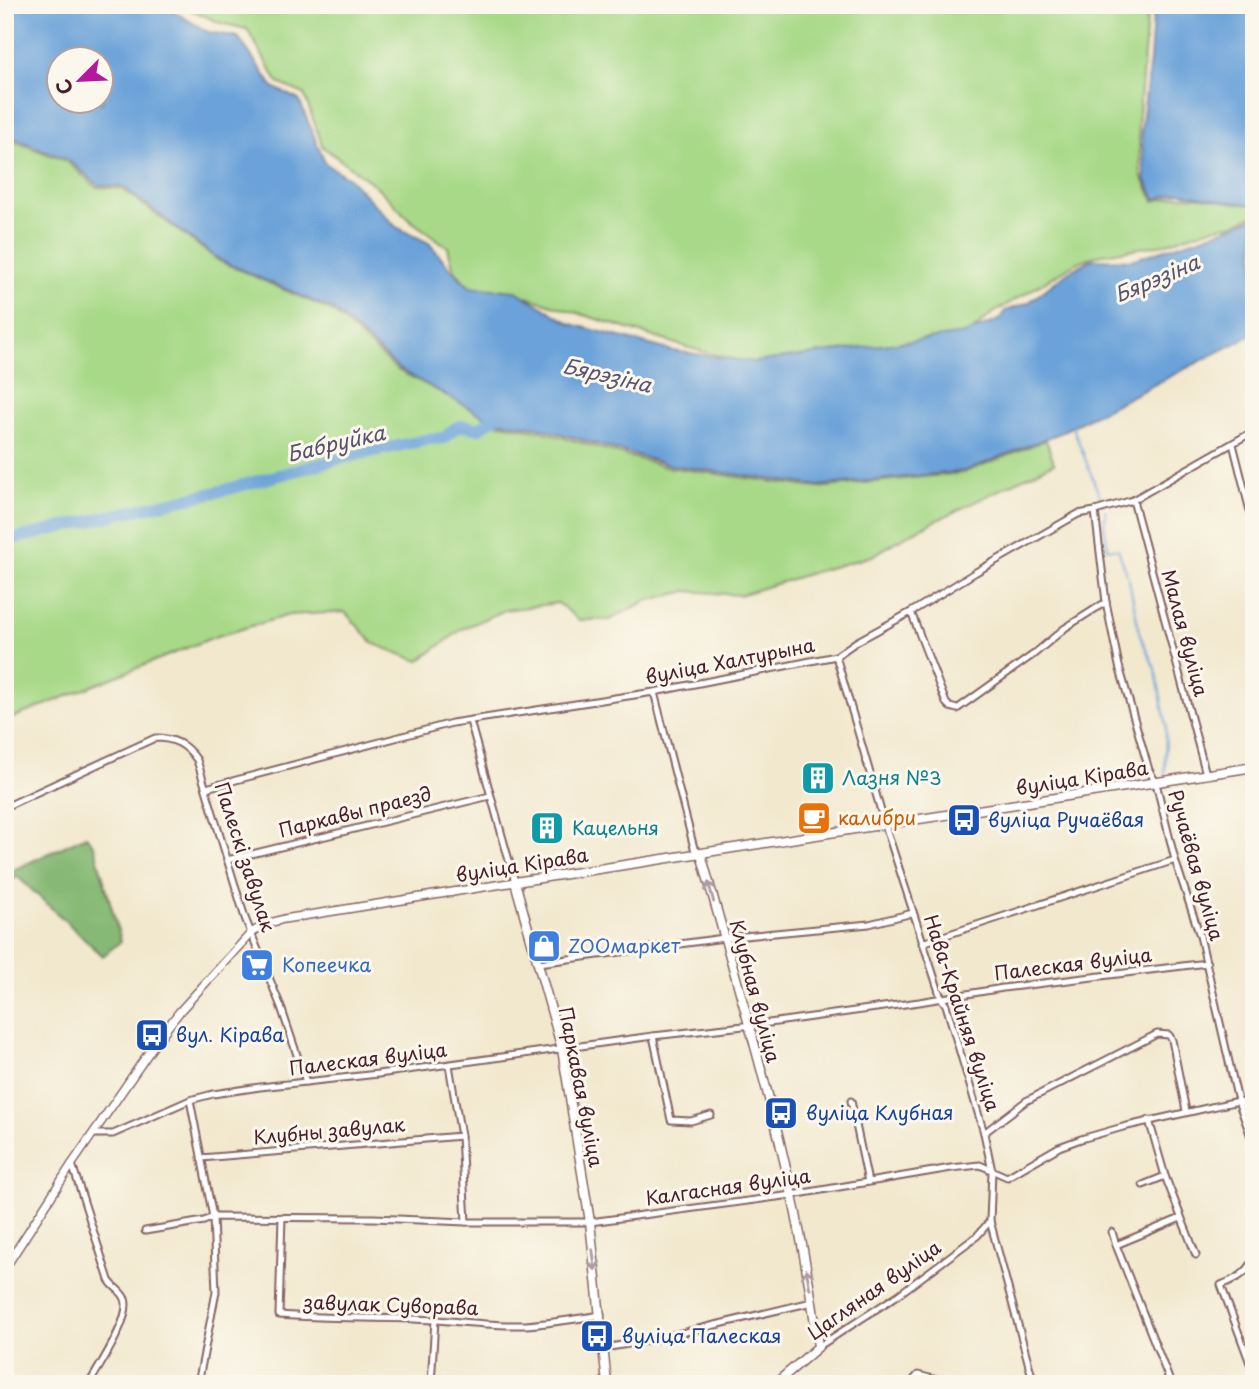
<svg xmlns="http://www.w3.org/2000/svg" width="1259" height="1389" font-family="'Playpen Sans',sans-serif">
	<style>
		.green { fill: #a8d988; stroke: #797c5a; stroke-width: 2 }
		.forest { fill: #86b974; stroke: #686c50; stroke-width: 2 }
		.water { fill: #6ba2d9; stroke: #5a6082; stroke-width: 2; fill-rule: evenodd }
		.lines { fill: none; stroke-linecap: round; stroke-linejoin: round }
		.stream { stroke: #6ba2d9; stroke-width: 2 }
		.river { stroke: #6ba2d9; stroke-width: 12 }
		.street-casing { stroke: #856564; stroke-width: 9 }
		.secondary-casing { stroke: #856564; stroke-width: 10 }
		.primary-casing { stroke: #856564; stroke-width: 11 }
		.street { stroke: #fff; stroke-width: 5 }
		.secondary { stroke: #fff; stroke-width: 7 }
		.primary { stroke: #fff; stroke-width: 8 }
		.oneway { stroke: #ae9aa0 }
		.labels { text-anchor: middle; stroke-width: 6; stroke-linejoin: round; paint-order: stroke }
		.street-label { font-size: 19px; fill: #4a1f2b; stroke: #fbf7ec }
		.culture-label { font-size: 19px; fill: #0d838f; stroke: #fbf7ec; text-anchor: start }
		.food-label { font-size: 19px; fill: #c56008; stroke: #fbf7ec; text-anchor: start }
		.transit-label { font-size: 19px; fill: #164399; stroke: #fbf7ec; text-anchor: start }
		.shop-label { font-size: 19px; fill: #366cbe; stroke: #fbf7ec; text-anchor: start }
		.water-label { font-size: 21px; font-style: italic; fill: #575371; stroke: #fbf7ec }
	</style>
	<rect width="100%" height="100%" fill="#fbf7ec"/>
	<filter id="ink" filterUnits="userSpaceOnUse"><feTurbulence type="fractalNoise" baseFrequency=".0143" numOctaves="2"/><feDisplacementMap in="SourceGraphic" scale="14" xChannelSelector="R" yChannelSelector="G"/><feConvolveMatrix kernelMatrix="1 2 1 2 8 2 1 2 1" color-interpolation-filters="sRGB"/></filter>
	<filter id="wash" filterUnits="userSpaceOnUse"><feTurbulence type="fractalNoise" baseFrequency=".00686" numOctaves="4" result="noise"/><feDisplacementMap in="SourceGraphic" scale="28" xChannelSelector="R" yChannelSelector="G"/><feGaussianBlur stdDeviation="1.57" result="paint"/><feColorMatrix in="noise" values="0 0 0 0 0 0 0 0 0 0 0 0 0 0 0 0 0 1.4 0 .05"/><feComposite in="paint" operator="in"/></filter>
	<g filter="url(#wash)">
		<rect width="100%" height="100%" fill="#f2e8ce"/>
		<g class="green">
			<path d="M181 5H1148L1138 125 1141 175 1154 201 1178 196 1254 199V215L1234 224 1211 228 1164 244 1097 255 1076 263 990 315 966 336 755 365 686 347 514 293 470 289 453 267 448 247 410 220 375 185 323 147 304 94 278 83 247 29 220 23Z"/>
			<path d="M5 138 66 161 96 187 122 189 219 261 332 311 397 370 482 413 495 423 537 430 667 467 817 488 963 473 1046 440 1054 463 913 532 872 556 811 573 740 595 687 591 646 601 609 620H579L558 603 505 610 462 629 419 661 374 644 345 612 289 615 214 637 5 721Z"/>
		</g>
		<path class="forest" d="M86 836 94 845 121 941 103 956 18 877 5 882V874Z"/>
		<g class="water">
			<path d="M5 5H163L208 32 238 37 273 87 299 100 325 163 350 179 396 227 429 243 450 268 470 287 516 291 571 324 673 351 754 362 964 334 999 320 1005 311 1028 303 1068 272 1092 259 1132 260 1206 236 1254 218V334L1057 434 965 471 818 486 670 465 537 427 495 421 480 414 399 369 334 310 221 261 123 187 98 185 67 159 5 135ZM60 60H102V102H60Z"/>
			<path d="M1154 5H1254V205L1223 201 1180 192 1155 199 1145 179 1141 132 1150 60Z"/>
		</g>
		<g class="lines">
			<g class="stream">
				<path d="M1072 425 1103 505"/>
				<path d="M1105 510 1106 514 1104 524 1108 549H1118L1129 580 1140 635 1156 671 1166 724 1165 774"/>
			</g>
			<g class="river">
				<path d="M122 513 221 491 338 459 430 439 445 438C457 424 461 424 478 429L504 411"/>
				<path d="M5 541 118 514"/>
			</g>
		</g>
	</g>
	<g filter="url(#ink)">
		<g class="lines">
			<g class="street-casing">
				<g id="street">
					<path d="M1233 444 1254 527"/>
					<path d="M1133 500 1206 774"/>
					<path d="M1095 511 1106 602 1119 666 1149 770 1156 783 1175 860 1200 936 1238 1101 1254 1145"/>
					<path d="M911 612 946 703 950 707 957 709 1034 654 1065 628 1106 602"/>
					<path d="M836 656 885 825 941 998 946 1005 984 1133 992 1171 990 1221 1034 1384"/>
					<path d="M654 692 694 848 701 854"/>
					<path d="M470 721 515 882"/>
					<path d="M206 788 452 723 654 692 836 656 856 642 911 612 976 572 1078 514 1095 511 1133 500 1254 431"/>
					<path d="M5 807 155 738C174 738 186 744 197 760L245 918 281 1007 306 1082"/>
					<path d="M227 860 490 796"/>
					<path d="M922 943 1175 860"/>
					<path d="M539 963 724 938 869 924 913 913"/>
					<path d="M653 1036 671 1120 691 1121 711 1115"/>
					<path d="M449 1065 461 1136 466 1222"/>
					<path d="M190 1100 213 1217 216 1292 198 1384"/>
					<path d="M851 1101 868 1182"/>
					<path d="M1149 1120 1165 1176 1196 1255"/>
					<path d="M984 1133 1026 1101 1157 1034 1169 1035 1172 1040 1186 1111"/>
					<path d="M93 1134H113L190 1100 213 1094 260 1087 378 1074 653 1036 762 1024 919 1002 1003 988 1207 963"/>
					<path d="M201 1158 461 1136"/>
					<path d="M72 1164 109 1280C113 1287 120 1290 124 1297 135 1313 98 1368 89 1384"/>
					<path d="M1143 1185 1165 1176"/>
					<path d="M282 1217 279 1315C330 1319 383 1317 435 1320 465 1322 495 1326 526 1325 551 1323 576 1319 601 1315"/>
					<path d="M145 1231 204 1221 213 1217 374 1218 466 1222H590L792 1195 951 1168 980 1165 1007 1177 1059 1147 1081 1139 1123 1127 1238 1101 1254 1106"/>
					<path d="M1112 1232 1116 1245 1181 1218"/>
					<path d="M1116 1245 1171 1384"/>
					<path d="M1254 1259C1247 1274 1236 1279 1221 1285L1254 1374"/>
					<path d="M818 1347 898 1295 977 1236 990 1221"/>
					<path d="M604 1348 652 1340 812 1302"/>
					<path d="M199 1379 210 1384"/>
					<path d="M431 1384 435 1320"/>
					<path d="M910 1384 918 1375 953 1384"/>
				</g>
			</g>
			<g class="secondary-casing">
				<path id="secondary" d="M5 1268 72 1164 154 1045 180 1011 251 933 266 924 284 919 515 882"/>
			</g>
			<g class="primary-casing">
				<g id="primary">
					<path d="M701 854C746 1016 798 1179 818 1347L775 1384"/>
					<path d="M607 1384 590 1222 562 1049 515 882 1254 767"/>
				</g>
			</g>
			<use href="#street" class="street"/>
			<use href="#secondary" class="secondary"/>
			<use href="#primary" class="primary"/>
		</g>
		<defs><path id="oneway-shaft" d="M-6 0H5M1.5-3L5.5 0L1.5 3" fill="none" stroke-width="1.6" stroke-linecap="round" stroke-linejoin="round" transform="scale(1.75)"/></defs>
		<g class="oneway">
			<use href="#oneway-shaft" transform="translate(711 892) rotate(-105)"/>
			<use href="#oneway-shaft" transform="translate(594 1260) rotate(83)"/>
			<use href="#oneway-shaft" transform="translate(808 1279) rotate(-101)"/>
		</g>
	</g>
	<defs>
		<g id="building-square" transform="scale(1.75)"><rect x="-9" y="-9" width="18" height="18" rx="4" fill="#0f9aa8" stroke="#fbf7ec"/><path d="M-4-6H4V6H1V3H-1V6H-4ZM-2.5-4.3h1.7v1.8h-1.7ZM.8-4.3h1.7v1.8H.8ZM-2.5-1h1.7V.8h-1.7ZM.8-1h1.7V.8H.8Z" fill="#fff"/></g>
		<g id="cafe-square" transform="scale(1.75)"><rect x="-9" y="-9" width="18" height="18" rx="4" fill="#e8710a" stroke="#fbf7ec"/><path d="M-5.5-4.5H6V0H3Q3 3.5 0 3.5H-2.5Q-5.5 3.5-5.5 0ZM3-3.2v2h1.7v-2ZM-6 4.5H4V6H-6Z" fill="#fff"/></g>
		<g id="bus-square" transform="scale(1.75)"><rect x="-9" y="-9" width="18" height="18" rx="4" fill="#1a4fb4" stroke="#fbf7ec"/><path d="M-5-6H5V4H4V6H2V4H-2V6H-4V4H-5ZM-3.5-4V0h7V-4ZM-3.5 1.2v1.5H-2V1.2ZM2 1.2v1.5H3.5V1.2Z" fill="#fff"/></g>
		<g id="shop-square" transform="scale(1.75)"><rect x="-9" y="-9" width="18" height="18" rx="4" fill="#3f7fe0" stroke="#fbf7ec"/><path d="M-5-2.5h2.3a2.7 3.5 0 0 1 5.4 0H5L5.5 6h-11ZM-1.5-2.5h3a1.5 2.3 0 0 0-3 0Z" fill="#fff"/></g>
		<g id="supermarket-square" transform="scale(1.75)"><rect x="-9" y="-9" width="18" height="18" rx="4" fill="#3f7fe0" stroke="#fbf7ec"/><path d="M-6-5.5h2.5l.6 2H6L4.5 2H-2.5L-4.4-4H-6ZM-1.5 3.2a1.3 1.3 0 1 0 .1 0ZM3 3.2a1.3 1.3 0 1 0 .1 0Z" fill="#fff"/></g>
	</defs>
	<g fill-rule="evenodd">
		<use href="#building-square" x="818" y="778"/>
		<use href="#cafe-square" x="814" y="818"/>
		<use href="#bus-square" x="964" y="820"/>
		<use href="#building-square" x="547" y="828"/>
		<use href="#shop-square" x="544" y="946"/>
		<use href="#supermarket-square" x="257" y="965"/>
		<use href="#bus-square" x="152" y="1035"/>
		<use href="#bus-square" x="781" y="1113"/>
		<use href="#bus-square" x="597" y="1336"/>
	</g>
	<g class="labels">
		<g class="street-label">
			<text transform="translate(1185 633) rotate(75)" y="7">Малая вуліца</text>
			<text transform="translate(730 661) rotate(-11)" y="7">вуліца Халтурына</text>
			<text transform="translate(1082 778) rotate(-9)" y="7">вуліца Кірава</text>
			<text transform="translate(355 812) rotate(-14)" y="7">Паркавы праезд</text>
			<text transform="translate(245 857) rotate(72)" y="7">Палескі завулак</text>
			<text transform="translate(522 865) rotate(-9)" y="7">вуліца Кірава</text>
			<text transform="translate(1196 865) rotate(74)" y="7">Ручаёвая вуліца</text>
			<text transform="translate(1073 964) rotate(-7)" y="7">Палеская вуліца</text>
			<text transform="translate(755 991) rotate(75)" y="7">Клубная вуліца</text>
			<text transform="translate(962 1013) rotate(72)" y="7">Нава-Крайняя вуліца</text>
			<text transform="translate(368 1059) rotate(-7)" y="7">Палеская вуліца</text>
			<text transform="translate(581 1087) rotate(79)" y="7">Паркавая вуліца</text>
			<text transform="translate(329 1131) rotate(-5)" y="7">Клубны завулак</text>
			<text transform="translate(728 1187) rotate(-8)" y="7">Калгасная вуліца</text>
			<text transform="translate(874 1290) rotate(-35)" y="7">Цагляная вуліца</text>
			<text transform="translate(391 1305) rotate(2)" y="7">завулак Суворава</text>
		</g>
		<g class="culture-label">
			<text x="842" y="785">Лазня №3</text>
			<text x="572" y="835">Кацельня</text>
		</g>
		<g class="food-label">
			<text x="838" y="825">калибри</text>
		</g>
		<g class="transit-label">
			<text x="988" y="827">вуліца Ручаёвая</text>
			<text x="176" y="1042">вул. Кірава</text>
			<text x="806" y="1120">вуліца Клубная</text>
			<text x="622" y="1343">вуліца Палеская</text>
		</g>
		<g class="shop-label">
			<text x="568" y="953">ZOOмаркет</text>
			<text x="282" y="972">Копеечка</text>
		</g>
		<g class="water-label">
			<text transform="translate(1157 279) rotate(-23)" y="7">Бярэзіна</text>
			<text transform="translate(607 376) rotate(13)" y="7">Бярэзіна</text>
			<text transform="translate(336 444) rotate(-13)" y="7">Бабруйка</text>
		</g>
	</g>
	<rect width="1259" height="1389" fill="none" stroke="#fbf7ec" stroke-width="28"/>
	<g transform="translate(80 80) rotate(246)"><circle r="33" fill="#fbf7ec" stroke="#b4a19f" stroke-width="2"/>
	<path d="M0-5L12 26L0 18L-12 26Z" fill="#b5179e"/>
	<text y="-10" font-size="19" font-weight="bold" text-anchor="middle" fill="#4a1f2b">С</text>
	</g>
</svg>
